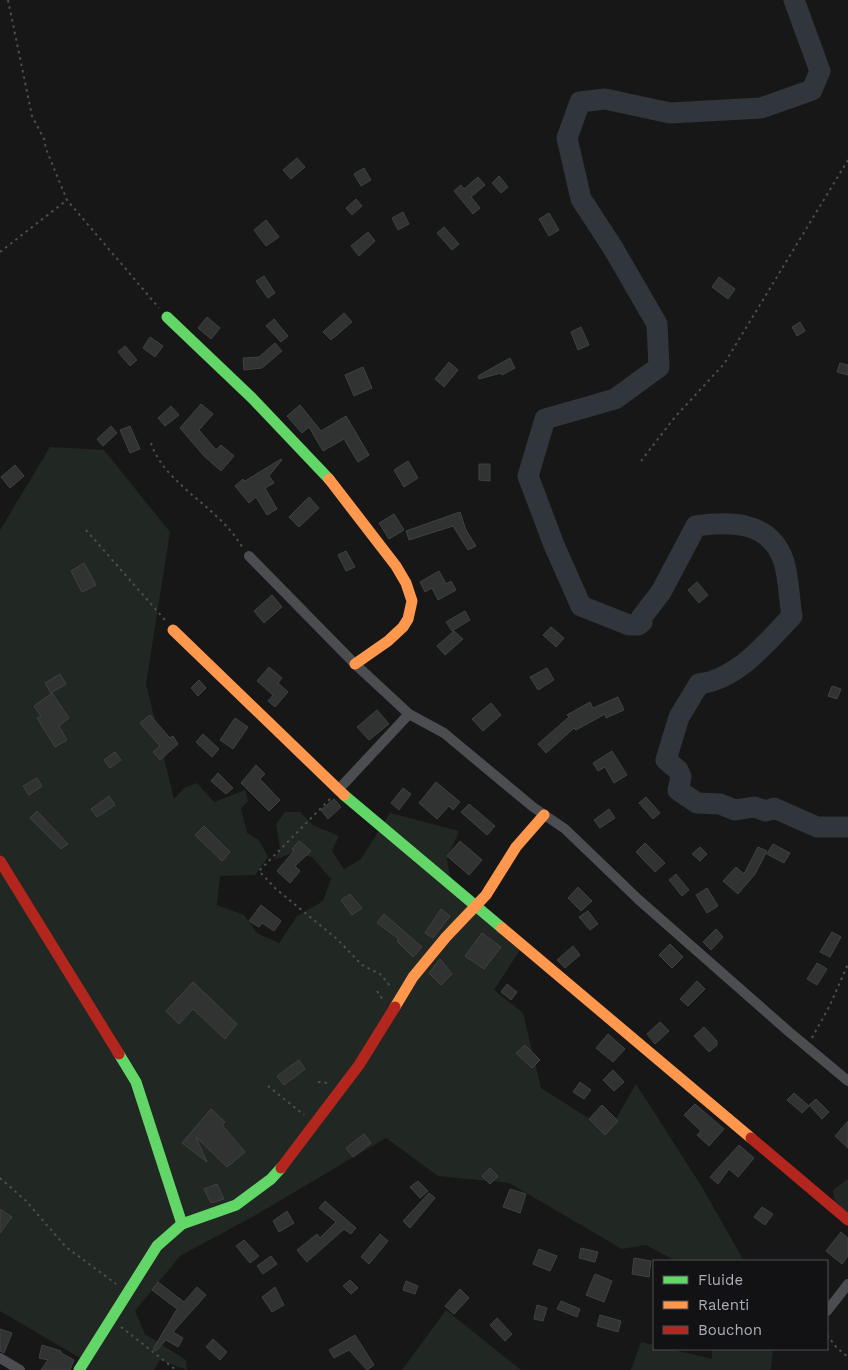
<svg xmlns="http://www.w3.org/2000/svg" width="848" height="1370" font-family="'Work Sans',sans-serif">
	<style>
		.green { fill: #212722 }
		.lines { fill: none; stroke-linecap: round; stroke-linejoin: round }
		.river { stroke: #30363b; stroke-width: 21 }
		.building { fill: #313232; stroke: #404143 }
		.path { stroke: #4d4e50; stroke-width: 2; stroke-dasharray: 2.5 4; stroke-linecap: butt }
		.street { stroke: #4c4d50; stroke-width: 10 }
		.fast { stroke: #63d668; stroke-width: 11 }
		.slow { stroke: #ff974d; stroke-width: 11 }
		.jam { stroke: #b3261e; stroke-width: 11 }
	</style>
	<rect width="100%" height="100%" fill="#171717"/>
	<g class="green">
		<path d="M50 447 104 450 170 532 146 684 174 799 184 788 197 783 214 802 245 790 248 801 241 809 247 833 259 840 268 857 255 875 220 876 217 905 244 915 257 933 279 943 297 916 323 901 331 879 312 857 292 853 274 860 280 849 276 824 285 812H300L313 825 339 836 332 851 344 869 361 859 390 813 459 831 447 859 453 892 520 950 494 990 523 1013 541 1088 609 1131 636 1084 702 1187 744 1261H676L646 1245 622 1249 509 1183 438 1176 386 1138 254 1216 180 1256 135 1311 145 1334 186 1360 187 1370 160 1360 154 1370H82L80 1358 0 1311V530Z"/>
		<path d="M848 1179V1214L835 1203 833 1190Z"/>
		<path d="M446 1310 521 1370H402Z"/>
		<path d="M641 1342 654 1345V1349H670L712 1359V1349H773L771 1370H631Z"/>
	</g>
	<g class="lines">
		<path class="river" d="M794 0 820 71 812 90 761 108 670 113 605 99 580 102 567 138 581 199 613 248 657 324 659 367 615 399 545 419 528 476 554 545 581 606 629 625H638L642 622 641 618 661 592 696 526C731 521 771 521 784 562 789 579 789 599 792 616 766 643 738 679 699 684L679 717 666 760 678 770 681 777 678 790 697 803 720 804 735 810 754 807 766 811 774 808 817 827H848"/>
	</g>
	<g class="building">
		<path d="M297 158 305 167 291 179 283 170Z"/>
		<path d="M364 168 371 180 361 186 354 174Z"/>
		<path d="M499 176 508 187 501 193 492 183Z"/>
		<path d="M478 177 485 185 471 197 480 208 473 214 454 191 461 185 464 189Z"/>
		<path d="M356 199 362 206 352 215 346 208Z"/>
		<path d="M403 212 409 224 398 230 392 218Z"/>
		<path d="M549 213 559 230 549 236 539 219Z"/>
		<path d="M266 220 279 237 266 246 254 230Z"/>
		<path d="M444 227 459 244 452 250 437 233Z"/>
		<path d="M368 232 375 241 359 256 351 246Z"/>
		<path d="M264 276 275 293 268 298 256 281Z"/>
		<path d="M719 277 735 289 728 299 712 287Z"/>
		<path d="M344 313 352 322 331 340 323 332Z"/>
		<path d="M207 317 220 328 211 339 198 328Z"/>
		<path d="M274 319 288 336 281 342 266 326Z"/>
		<path d="M800 322 805 331 797 336 792 327Z"/>
		<path d="M581 327 589 345 578 350 571 332Z"/>
		<path d="M150 337 163 346 155 357 143 348Z"/>
		<path d="M275 343 282 351 262 368 244 370 243 358 259 357Z"/>
		<path d="M125 346 137 360 130 366 118 352Z"/>
		<path d="M510 358 515 368 502 375 501 373 479 379 478 376Z"/>
		<path d="M449 362 458 370 444 387 435 379Z"/>
		<path d="M840 363 848 365V375L837 372Z"/>
		<path d="M363 367 372 388 354 396 345 375Z"/>
		<path d="M201 404 213 414 199 430 216 450 221 445 234 456 221 471 204 456 180 428Z"/>
		<path d="M300 405 321 431 346 416 369 455 358 462 344 439 323 451 309 427 302 433 287 416Z"/>
		<path d="M171 406 179 415 165 426 158 418Z"/>
		<path d="M111 426 117 433 103 446 97 439Z"/>
		<path d="M130 426 140 449 130 453 120 430Z"/>
		<path d="M281 459 282 460 269 476 274 483 265 488 277 509 267 515 256 497 249 503 235 486 243 479 245 481Z"/>
		<path d="M408 461 418 478 404 487 394 470Z"/>
		<path d="M479 464H490V481L479 480Z"/>
		<path d="M15 465 24 476 10 488 1 477Z"/>
		<path d="M309 497 319 508 299 527 289 517Z"/>
		<path d="M460 512 466 530 476 546 468 550 453 526 409 540 406 531Z"/>
		<path d="M394 514 404 530 389 539 379 523Z"/>
		<path d="M346 551 355 567 346 571 338 555Z"/>
		<path d="M84 563 96 585 82 592 71 571Z"/>
		<path d="M439 571 446 584 451 581 456 590 438 600 432 588 425 592 420 582Z"/>
		<path d="M697 582 708 595 699 603 688 590Z"/>
		<path d="M272 595 282 607 264 623 254 611Z"/>
		<path d="M465 611 470 620 452 631 446 622Z"/>
		<path d="M551 627 564 638 556 647 543 635Z"/>
		<path d="M454 631 463 639 445 655 437 646Z"/>
		<path d="M269 667 282 678 278 683 288 692 275 707 268 701 273 695 257 681Z"/>
		<path d="M547 668 554 680 538 690 530 677Z"/>
		<path d="M60 674 66 684 51 693 45 683Z"/>
		<path d="M199 680 206 688 198 696 191 688Z"/>
		<path d="M832 686 841 689 837 699 828 696Z"/>
		<path d="M52 693 69 718 59 726 67 740 55 747 37 718 41 716 34 706Z"/>
		<path d="M618 697 624 710 606 718 605 714 576 730 574 728 546 753 538 744 569 717 567 715 590 702 593 708Z"/>
		<path d="M491 703 501 715 483 731 472 719Z"/>
		<path d="M377 710 389 724 369 740 357 727Z"/>
		<path d="M150 715 170 738 173 736 178 744 160 760 153 752 160 746 140 723Z"/>
		<path d="M235 718 248 727 233 749 220 740Z"/>
		<path d="M203 734 219 749 212 757 196 742Z"/>
		<path d="M612 751 627 775 614 783 605 767 598 771 593 763Z"/>
		<path d="M115 752 121 760 110 768 104 760Z"/>
		<path d="M256 765 265 774 260 779 280 800 269 811 241 783Z"/>
		<path d="M218 773 233 788 226 794 211 781Z"/>
		<path d="M37 778 42 786 29 795 23 786Z"/>
		<path d="M436 782 460 802 453 810 449 806 437 819 419 803Z"/>
		<path d="M403 788 411 794 399 810 391 803Z"/>
		<path d="M109 796 115 805 97 817 91 809Z"/>
		<path d="M646 797 660 813 653 819 639 803Z"/>
		<path d="M334 799 341 807 328 819 321 810Z"/>
		<path d="M469 804 495 826 487 835 461 812Z"/>
		<path d="M609 809 615 818 600 828 594 820Z"/>
		<path d="M37 811 68 844 61 849 30 818Z"/>
		<path d="M204 826 230 852 222 861 195 835Z"/>
		<path d="M299 841 311 851 295 866 300 871 290 883 277 871 294 851 292 849Z"/>
		<path d="M460 841 482 860 469 875 447 856Z"/>
		<path d="M645 843 665 863 655 872 636 852Z"/>
		<path d="M773 844 790 853 784 863 767 854Z"/>
		<path d="M700 847 707 854 700 861 692 854Z"/>
		<path d="M758 847 767 851 755 874 738 894 723 881 736 867 744 874Z"/>
		<path d="M676 874 689 890 682 896 669 880Z"/>
		<path d="M578 887 592 901 581 911 568 898Z"/>
		<path d="M707 888 718 906 707 913 696 895Z"/>
		<path d="M350 894 362 908 352 915 341 900Z"/>
		<path d="M261 905 281 921 274 931 262 923 259 927 249 921Z"/>
		<path d="M441 909 450 916 433 938 425 933Z"/>
		<path d="M588 911 598 924 590 930 579 917Z"/>
		<path d="M384 914 422 947 413 957 397 941 399 939 377 923Z"/>
		<path d="M716 929 723 937 711 950 703 942Z"/>
		<path d="M832 932 841 937 830 957 820 952Z"/>
		<path d="M482 933 501 947 484 969 465 956Z"/>
		<path d="M670 944 683 957 672 968 659 955Z"/>
		<path d="M573 946 580 955 565 968 557 960Z"/>
		<path d="M440 959 452 974 441 985 429 973Z"/>
		<path d="M817 963 827 969 817 985 807 979Z"/>
		<path d="M697 981 705 989 688 1006 680 999Z"/>
		<path d="M193 982 237 1024 225 1039 193 1009 179 1024 166 1011Z"/>
		<path d="M507 984 517 992 511 1000 501 992Z"/>
		<path d="M660 1022 669 1031 655 1044 647 1034Z"/>
		<path d="M704 1027 717 1041V1045L709 1052 694 1036Z"/>
		<path d="M608 1034 625 1049 613 1062 596 1048Z"/>
		<path d="M525 1045 540 1060 532 1068 516 1053Z"/>
		<path d="M299 1060 305 1069 284 1085 277 1076Z"/>
		<path d="M613 1070 624 1082 614 1091 603 1080Z"/>
		<path d="M580 1082 591 1090 584 1099 573 1092Z"/>
		<path d="M794 1093 809 1106 802 1113 787 1100Z"/>
		<path d="M816 1099 829 1112 822 1119 809 1105Z"/>
		<path d="M695 1104 724 1129 709 1146 697 1135 701 1131 684 1115Z"/>
		<path d="M602 1105 618 1121 605 1135 589 1119Z"/>
		<path d="M211 1109 225 1122 222 1125 245 1152 227 1167 196 1137 207 1162 182 1143Z"/>
		<path d="M848 1121V1148L835 1136Z"/>
		<path d="M364 1134 371 1143 353 1157 346 1148Z"/>
		<path d="M739 1145 754 1158 738 1177 729 1169 718 1184 710 1177Z"/>
		<path d="M490 1168 498 1176 490 1184 482 1176Z"/>
		<path d="M418 1181 428 1191 420 1198 410 1187Z"/>
		<path d="M217 1184 224 1199 211 1203 204 1189Z"/>
		<path d="M510 1189 526 1194 520 1213 503 1207Z"/>
		<path d="M429 1193 435 1198 410 1228 403 1221Z"/>
		<path d="M325 1201 356 1228 351 1234 344 1229 307 1262 297 1250 317 1234 320 1238 336 1222 319 1208Z"/>
		<path d="M762 1207 773 1214 765 1225 754 1217Z"/>
		<path d="M0 1209 12 1217 0 1233Z"/>
		<path d="M287 1211 294 1223 279 1232 273 1221Z"/>
		<path d="M841 1232 848 1238V1256L842 1264 826 1251Z"/>
		<path d="M380 1234 388 1241 369 1264 361 1257Z"/>
		<path d="M244 1240 259 1256 250 1263 236 1246Z"/>
		<path d="M581 1248 598 1252 595 1262 579 1258Z"/>
		<path d="M539 1249 557 1256 550 1271 533 1264Z"/>
		<path d="M271 1256 277 1264 263 1274 257 1266Z"/>
		<path d="M634 1258 651 1261 649 1277 632 1274Z"/>
		<path d="M595 1274 612 1281 604 1302 586 1295Z"/>
		<path d="M350 1280 358 1288 351 1294 343 1286Z"/>
		<path d="M406 1281 418 1286 415 1294 403 1290Z"/>
		<path d="M158 1282 184 1302 197 1287 206 1295 173 1332 183 1338 178 1347 166 1340 156 1351 153 1349 177 1309 152 1290Z"/>
		<path d="M275 1287 284 1305 272 1312 262 1297Z"/>
		<path d="M460 1289 469 1298 454 1314 445 1306Z"/>
		<path d="M561 1301 580 1309 577 1317 557 1309Z"/>
		<path d="M537 1305 547 1308 543 1321 534 1319Z"/>
		<path d="M600 1315 621 1321 618 1332 597 1326Z"/>
		<path d="M497 1318 512 1334 505 1341 490 1325Z"/>
		<path d="M0 1329 12 1333 4 1353 0 1351Z"/>
		<path d="M355 1335 374 1365 367 1370 349 1350 334 1358 329 1350Z"/>
		<path d="M213 1339 227 1352 220 1360 206 1347Z"/>
		<path d="M42 1345 61 1351V1353L74 1360 70 1370H41L48 1360 39 1358Z"/>
	</g>
	<g class="lines">
		<g class="path">
			<path d="M8 0 32 116 44 139 46 149 67 200 159 308"/>
			<path d="M0 252 67 200"/>
			<path d="M151 443C162 478 206 502 229 529 234 534 238 541 243 548"/>
			<path d="M641 461 675 417 724 364 848 160"/>
			<path d="M86 530 165 620"/>
			<path d="M330 799 259 871 276 889 337 939 362 965 380 974 391 987"/>
			<path d="M377 991 383 1000"/>
			<path d="M812 1038 830 1005 848 964"/>
			<path d="M318 1082 328 1083"/>
			<path d="M268 1086 304 1115"/>
			<path d="M0 1178 26 1201 66 1247 116 1284"/>
			<path d="M121 1327 176 1370"/>
			<path d="M827 1335 837 1348 848 1357"/>
		</g>
		<g class="street">
			<path d="M249 556 355 664 409 714 444 733 533 807 565 829 639 900 788 1031 848 1081"/>
			<path d="M338 790 409 714"/>
			<path d="M827 1311 848 1284"/>
			<path d="M0 1358 20 1370"/>
		</g>
		<g class="fast">
			<path d="M167 317 252 398 329 479"/>
			<path d="M344 795 502 928"/>
			<path d="M119 1054 136 1082 182 1224"/>
			<path d="M79 1370 157 1246 182 1224 236 1205 271 1179 281 1168"/>
		</g>
		<g class="slow">
			<path d="M329 479 396 566 406 583 412 601 408 619 403 627 388 641 355 664"/>
			<path d="M173 630 344 795"/>
			<path d="M502 928 751 1138"/>
			<path d="M395 1007 413 977 446 937 486 895 516 847 544 815"/>
		</g>
		<g class="jam">
			<path d="M0 861 119 1054"/>
			<path d="M751 1138 848 1220"/>
			<path d="M281 1168 359 1065 395 1007"/>
		</g>
	</g>
	<rect x="653" y="1260" width="175" height="90" fill="#121113" stroke="#4f5054"/>
	<rect x="663" y="1276" width="25" height="8" fill="#63d668" stroke="#4f5054"/>
	<text x="698" y="1285" font-size="15" fill="#aaaeb6">Fluide</text>
	<rect x="663" y="1301" width="25" height="8" fill="#ff974d" stroke="#4f5054"/>
	<text x="698" y="1310" font-size="15" fill="#aaaeb6">Ralenti</text>
	<rect x="663" y="1326" width="25" height="8" fill="#b3261e" stroke="#4f5054"/>
	<text x="698" y="1335" font-size="15" fill="#aaaeb6">Bouchon</text>
</svg>
